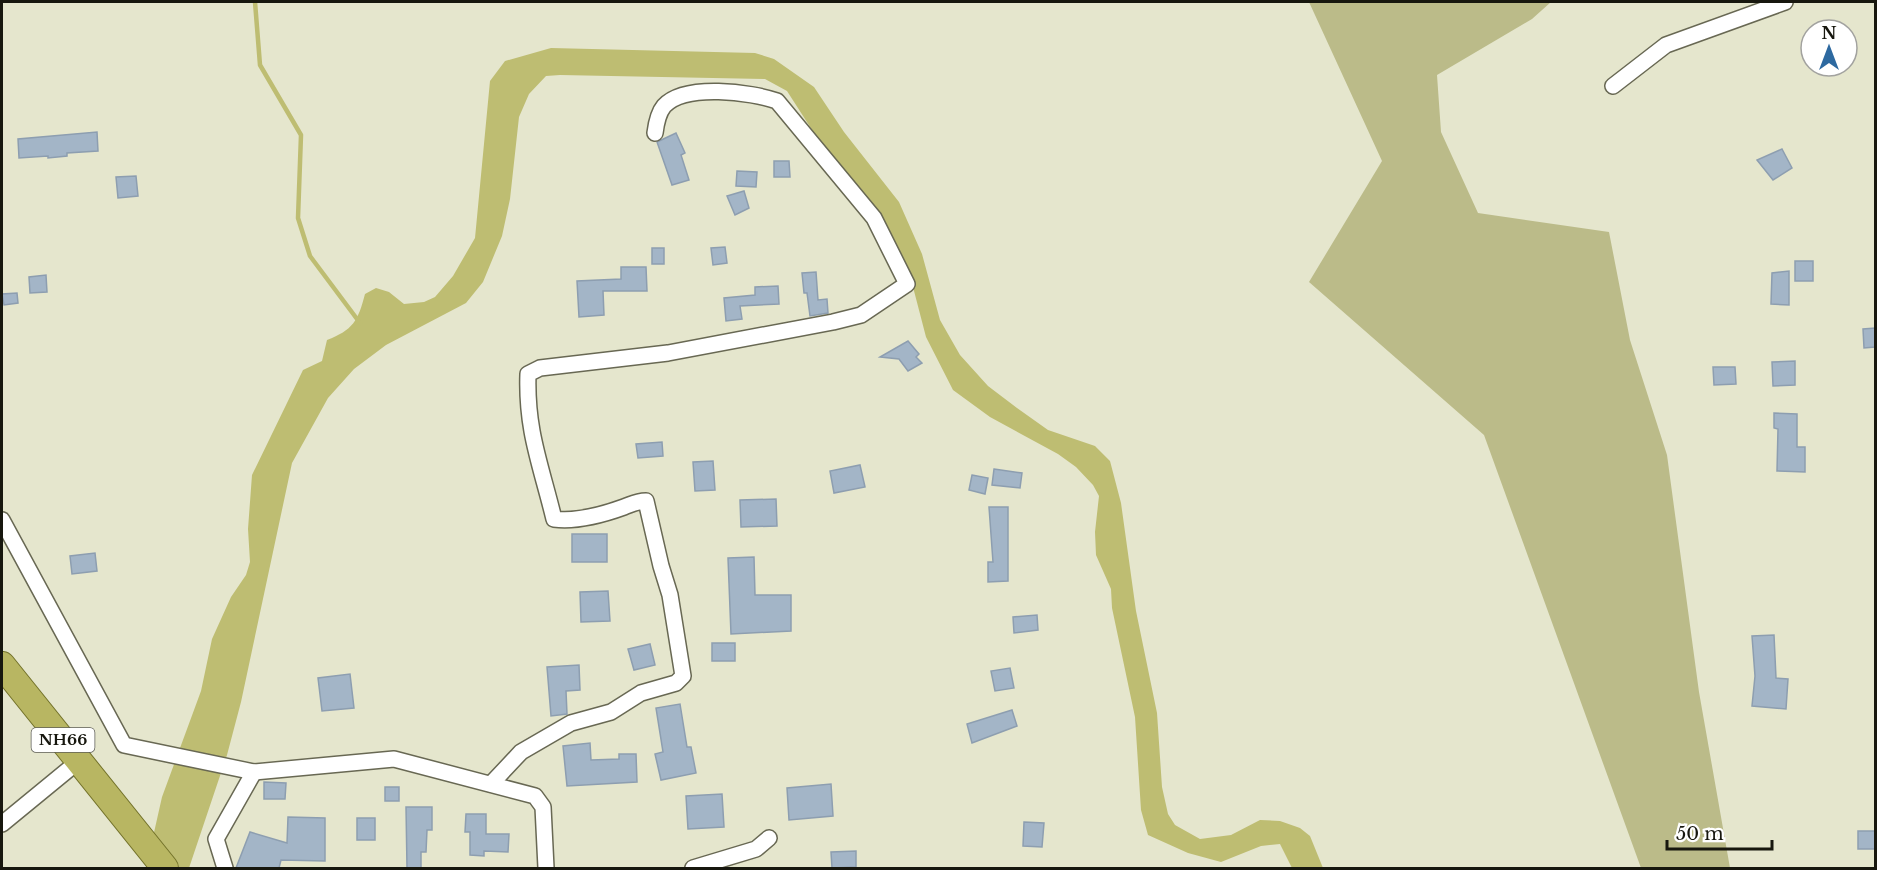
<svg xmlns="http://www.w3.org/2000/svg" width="1877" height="870" font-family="'Libre Baskerville',serif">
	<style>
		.green { fill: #bbbb89 }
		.water { fill: #bebd72 }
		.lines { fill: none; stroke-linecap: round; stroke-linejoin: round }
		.stream { stroke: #bebd72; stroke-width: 4.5 }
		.building { fill: #a3b5c7; stroke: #8d9eb0; stroke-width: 1.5 }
		.minor-casing { stroke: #686853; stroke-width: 18 }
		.trunk-casing { stroke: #74732b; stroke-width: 28 }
		.minor { stroke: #fff; stroke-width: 15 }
		.trunk { stroke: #b8b662; stroke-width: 26 }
		.labels { text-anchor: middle; stroke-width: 4.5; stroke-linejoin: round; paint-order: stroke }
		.shield { fill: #fff; stroke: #5d5d56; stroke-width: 1.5 }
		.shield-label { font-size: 15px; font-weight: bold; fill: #17170e }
	</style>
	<rect width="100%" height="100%" fill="#e5e6cd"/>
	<path class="green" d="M1309 2H1551L1532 19 1437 75 1441 132 1478 213 1609 232 1630 340 1667 455 1699 692 1730 868H1641L1484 435 1309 282 1382 161Z"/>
	<path class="water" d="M551 48 755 53 774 59 814 87 844 132 899 202 922 254 940 320 960 355 988 386 1017 408 1048 430 1095 446 1110 461 1121 503 1136 611 1157 713 1162 787 1168 814 1175 825 1200 839 1231 835 1260 820 1280 821 1300 828 1310 836 1323 868H1292L1280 844 1261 846 1221 862 1188 853 1148 835 1141 810 1135 717 1112 608 1111 589 1096 555 1095 532 1099 496 1093 485 1076 467 1058 454 990 417 953 390 926 337 913 287 787 91 765 79 560 75 546 76 529 94 519 117 510 199 502 236 483 282 466 303 386 345 354 369 328 398 292 463 241 702 227 755 189 868H146L162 797 201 691 212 639 231 597 246 575 250 562 248 529 252 475 303 370 322 361 327 340C353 330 358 321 365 294L376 288 389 292 404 304 424 302 435 297 453 276 475 238 490 81 505 61Z"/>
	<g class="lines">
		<path class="stream" d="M255 2 260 65 301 135 298 218 310 256 360 323"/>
	</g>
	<g class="building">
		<path d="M97 132 98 151 67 153V156L48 158V156L19 158 18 139Z"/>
		<path d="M676 133 685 153 681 155 689 180 672 185 657 142Z"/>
		<path d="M1782 149 1792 168 1773 180 1757 160Z"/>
		<path d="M774 161H789L790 177H774Z"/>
		<path d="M737 171 757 172 756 187 736 186Z"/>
		<path d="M136 176 138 196 118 198 116 177Z"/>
		<path d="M744 191 749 208 735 215 727 196Z"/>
		<path d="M725 247 727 263 713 265 711 248Z"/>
		<rect x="652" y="248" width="12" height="16"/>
		<rect x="1795" y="261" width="18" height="20"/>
		<path d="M621 267H646L647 291H603L604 315 579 317 577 281 621 279Z"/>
		<path d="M1789 271V305L1771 304 1772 273Z"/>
		<path d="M816 272 818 300 827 299 828 313 810 316 807 293H804L802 273Z"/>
		<path d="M46 275 47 292 30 293 29 277Z"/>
		<path d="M778 286 779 304 740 306 742 319 726 321 724 298 755 295V287Z"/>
		<path d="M17 293 18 303 4 305 2 294Z"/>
		<path d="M1875 328V347L1864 348 1863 329Z"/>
		<path d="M908 341 919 354 916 357 922 363 908 371 899 359 880 357Z"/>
		<path d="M1795 361V385L1773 386 1772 362Z"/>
		<path d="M1713 367H1735L1736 384 1714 385Z"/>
		<path d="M1774 413 1797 414V447H1805V472L1777 471 1778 429 1774 428Z"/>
		<path d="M662 442 663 456 638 458 636 444Z"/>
		<path d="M713 461 715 490 695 491 693 462Z"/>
		<path d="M860 465 865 487 834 493 830 471Z"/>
		<path d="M994 469 1022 473 1020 488 992 485Z"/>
		<path d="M972 475 988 478 985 494 969 490Z"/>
		<path d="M776 499 777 526 741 527 740 500Z"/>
		<path d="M989 507H1008V581L988 582V562H993Z"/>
		<rect x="572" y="534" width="35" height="28"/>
		<path d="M95 553 97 571 72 574 70 556Z"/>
		<path d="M754 557 755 595H791V631L731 634 728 558Z"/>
		<path d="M608 591 610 621 581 622 580 592Z"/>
		<path d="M1037 615 1038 630 1014 633 1013 617Z"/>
		<path d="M1774 635 1776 678 1788 679 1786 709 1752 706 1755 676 1752 636Z"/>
		<rect x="712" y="643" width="23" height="18"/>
		<path d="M650 644 655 665 634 670 628 649Z"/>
		<path d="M579 665 580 690 566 691 567 714 551 716 547 667Z"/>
		<path d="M1010 668 1014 688 995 691 991 671Z"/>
		<path d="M350 674 354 708 322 711 318 678Z"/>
		<path d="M680 704 687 747H691L696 773 661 780 655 754 663 752 656 708Z"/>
		<path d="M1012 710 1017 726 972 743 967 724Z"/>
		<path d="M590 743 591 760 619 759V754H636L637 782 567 786 563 746Z"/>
		<path d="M264 782 286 783 285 799H264Z"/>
		<path d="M831 784 833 816 789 820 787 788Z"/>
		<rect x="385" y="787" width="14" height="14"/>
		<path d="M722 794 724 827 688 829 686 796Z"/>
		<path d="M406 807H432V830H427L426 852H421V868H407Z"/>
		<path d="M466 814H486V834H509L508 852 484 851V856L470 855V832H465Z"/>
		<path d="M288 817 325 818V861L281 860 279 868H236L250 832 287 843Z"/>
		<rect x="357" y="818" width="18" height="22"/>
		<path d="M1024 822 1044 823 1042 847 1023 846Z"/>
		<rect x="1858" y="831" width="17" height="18"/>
		<path d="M856 851V867L832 868 831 852Z"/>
	</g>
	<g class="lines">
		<defs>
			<g id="minor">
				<path d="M1613 86 1666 45 1785 2"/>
				<path d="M2 520 124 745 254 772 394 759 535 796 543 807 546 868"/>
				<path d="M491 784 521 752 571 723 611 712 641 693 676 683 683 676 670 595 661 566 646 501C637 501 632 504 624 507 602 515 577 522 554 519 541 465 526 431 528 374L540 368 668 353 833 322 861 315 907 284 874 218 777 101C751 92 685 83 664 106 659 112 656 125 655 133"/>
				<path d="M2 824 80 760"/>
				<path d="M225 868 216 839 254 772"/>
				<path d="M693 868 756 849 769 838"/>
			</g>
			<path id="trunk" d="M2 665 165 868"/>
		</defs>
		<use href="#minor" class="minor-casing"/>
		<use href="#trunk" class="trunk-casing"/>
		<use href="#minor" class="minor"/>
		<use href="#trunk" class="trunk"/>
	</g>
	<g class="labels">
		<rect class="shield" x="31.5" y="728" width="63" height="24" rx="4.5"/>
		<g class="shield-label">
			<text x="63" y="745">NH66</text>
		</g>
	</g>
	<rect width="1877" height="870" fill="none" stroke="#17170e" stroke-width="6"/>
	<g transform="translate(1829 48)"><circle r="28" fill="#ffffff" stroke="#a2a29f" stroke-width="1.5"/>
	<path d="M0-4.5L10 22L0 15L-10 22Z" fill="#2d69a0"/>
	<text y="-9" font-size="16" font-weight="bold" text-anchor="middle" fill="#17170e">N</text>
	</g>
	<path d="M1667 840v9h105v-9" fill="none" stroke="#17170e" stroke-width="3"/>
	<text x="1676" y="840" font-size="18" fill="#17170e" stroke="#ffffff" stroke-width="4.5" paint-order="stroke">50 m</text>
</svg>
